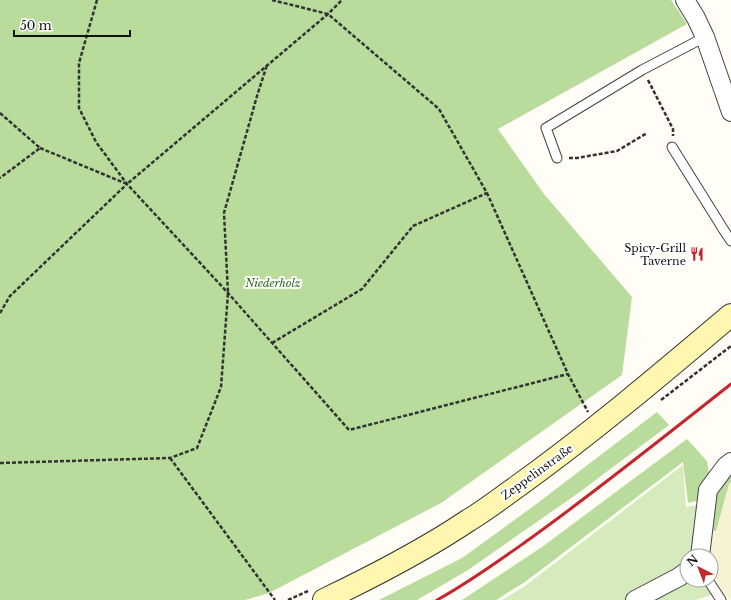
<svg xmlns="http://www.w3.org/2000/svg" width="731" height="600" font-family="'Libre Baskerville',serif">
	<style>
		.farmland { fill: #f6f3d4 }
		.green { fill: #d5ebbd }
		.forest { fill: #b9dc9c }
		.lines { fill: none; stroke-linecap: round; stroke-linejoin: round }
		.service-casing { stroke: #444; stroke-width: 11 }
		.minor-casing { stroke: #444; stroke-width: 20 }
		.secondary-casing { stroke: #333; stroke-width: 24 }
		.path { stroke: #333; stroke-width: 2.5; stroke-dasharray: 4 2; stroke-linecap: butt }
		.service { stroke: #fff; stroke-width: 9 }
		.minor { stroke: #fff; stroke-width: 18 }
		.secondary { stroke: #fff6b0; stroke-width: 22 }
		.rail { stroke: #c4262e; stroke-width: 3 }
		.labels { text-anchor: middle; stroke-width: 4; stroke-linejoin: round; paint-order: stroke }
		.poi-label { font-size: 11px; fill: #111; stroke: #fff; text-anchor: end }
		.park-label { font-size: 11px; font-style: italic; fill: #2f6b1f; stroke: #fff }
		.street-label { font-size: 11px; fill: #111; stroke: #fff }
	</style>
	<rect width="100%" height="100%" fill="#fffdf5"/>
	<path class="farmland" d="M729 476H731V600L723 594 711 569V556H707Z"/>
	<g class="green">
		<path d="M683 465 686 507 702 504 695 556H687V564L631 600H502L525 586Z"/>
		<path d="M699 580H702L711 595 696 600H648L671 587Z"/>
	</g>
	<g class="forest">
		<path d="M0 0H671L687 24 498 129 544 194 632 297 622 375 441 503 269 593 245 600H0Z"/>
		<path d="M657 412 669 425 577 494 468 570 417 600H379L462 558 535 505Z"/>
		<path d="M687 439 707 461 710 479 701 500 688 503 683 462 525 582 496 600H462L542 547Z"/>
		<path d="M731 469V482L729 484 716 531H708L710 499Z"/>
	</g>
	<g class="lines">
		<defs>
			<g id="service">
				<path d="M672 147 725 232 731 241"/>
				<path d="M557 158 546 128 642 70 705 37"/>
				<path d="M708 580 721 600"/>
			</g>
			<g id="minor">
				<path d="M685 0 696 18 705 37 731 112"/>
				<path d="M700 556 701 548 708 490 726 466 731 462"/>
				<path d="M635 600 679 577 687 571"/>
			</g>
			<path id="secondary" d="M324 600C374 576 423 551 469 520 484 511 497 501 511 491 588 436 659 376 731 315"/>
		</defs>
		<use href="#service" class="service-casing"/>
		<use href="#minor" class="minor-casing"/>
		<use href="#secondary" class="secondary-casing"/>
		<g class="path">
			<path d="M97 0 79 63V108L96 142 127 184 228 293 349 430 568 374"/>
			<path d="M272 0 328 14 439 109 487 193 568 374 588 412"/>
			<path d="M648 80 673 129V136"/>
			<path d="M0 113 40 148 0 178"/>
			<path d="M40 148 127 184 328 14 342 0"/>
			<path d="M569 158H577L617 151 647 133"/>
			<path d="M0 313 10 296 127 184"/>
			<path d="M272 343 362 289 413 226 487 193"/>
			<path d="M661 400 731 346"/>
			<path d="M170 458 275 600"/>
			<path d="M0 463 170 458 197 448 221 387 228 293 224 213 257 96 267 65"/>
			<path d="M288 600 308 591"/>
		</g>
		<use href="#service" class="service"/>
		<use href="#minor" class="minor"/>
		<use href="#secondary" class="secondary"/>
		<path class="rail" d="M437 600C470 582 500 560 531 538 599 489 665 436 731 384"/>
	</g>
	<defs>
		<symbol id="restaurant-bare" viewBox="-9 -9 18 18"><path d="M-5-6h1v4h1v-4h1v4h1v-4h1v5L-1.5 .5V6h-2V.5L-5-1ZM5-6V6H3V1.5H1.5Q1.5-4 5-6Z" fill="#c4262e" stroke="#fff" stroke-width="2.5" paint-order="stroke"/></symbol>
	</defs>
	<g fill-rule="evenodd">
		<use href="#restaurant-bare" x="687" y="244" width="20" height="20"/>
	</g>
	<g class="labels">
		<g class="poi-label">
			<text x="686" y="252">Spicy-Grill<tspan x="686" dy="13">Taverne</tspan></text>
		</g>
		<g class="park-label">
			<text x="273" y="287">Niederholz</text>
		</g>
		<g class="street-label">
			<text transform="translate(537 472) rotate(-36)" y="4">Zeppelinstraße</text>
		</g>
	</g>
	<g transform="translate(699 568) rotate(318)"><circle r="19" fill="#ffffff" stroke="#a0a0a0"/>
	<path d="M0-3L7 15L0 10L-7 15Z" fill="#c4262e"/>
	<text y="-6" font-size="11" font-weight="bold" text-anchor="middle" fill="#111111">N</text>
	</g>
	<path d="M14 30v6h116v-6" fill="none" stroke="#111111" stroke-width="2"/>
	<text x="20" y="30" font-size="12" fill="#111111" stroke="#ffffff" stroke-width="3" paint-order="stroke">50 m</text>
</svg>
